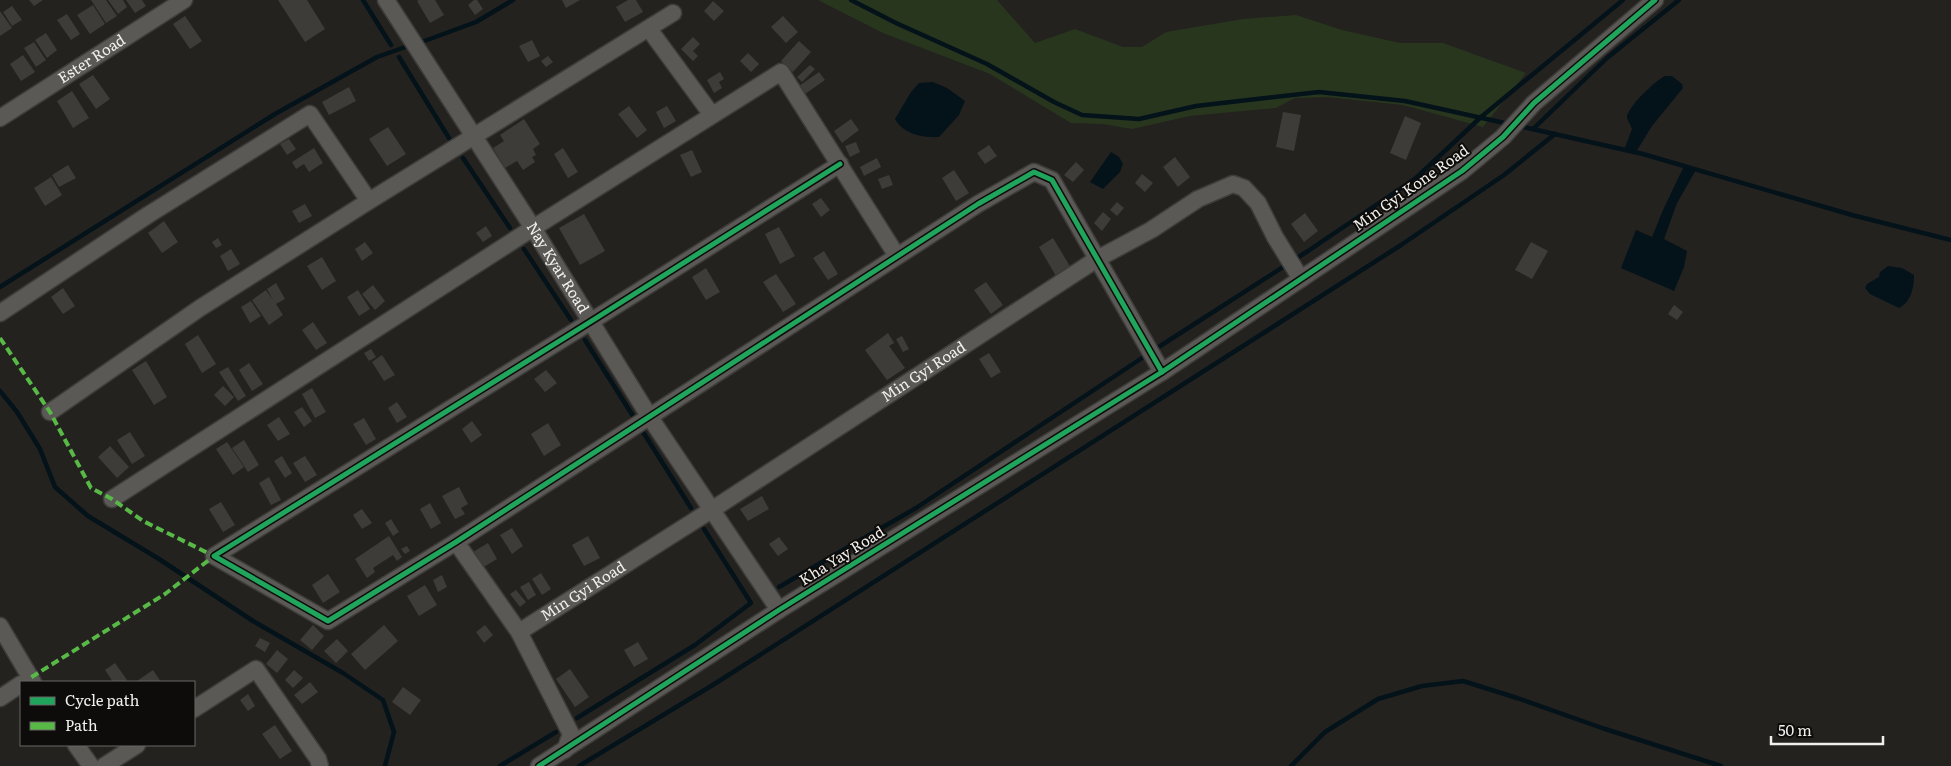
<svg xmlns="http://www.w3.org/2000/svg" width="1951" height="766" font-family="Literata,serif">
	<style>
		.green { fill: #28361e }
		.water { fill: #04121a }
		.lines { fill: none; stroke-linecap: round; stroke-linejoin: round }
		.stream { stroke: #04121a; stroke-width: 4.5 }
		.building { fill: #3d3c39 }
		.minor-casing { stroke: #3e3c3a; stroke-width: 19 }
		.minor { stroke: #5a5956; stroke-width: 16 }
		.quiet { stroke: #58b947; stroke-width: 4; stroke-dasharray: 8 4; stroke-linecap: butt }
		.cycleway-casing { stroke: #0e0c0a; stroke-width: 8 }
		.cycleway { stroke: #20a55d; stroke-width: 5 }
		.labels { text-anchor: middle; stroke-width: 4; stroke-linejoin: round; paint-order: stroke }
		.street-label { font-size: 15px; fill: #f2f0ec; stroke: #0e0c0a }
	</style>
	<rect width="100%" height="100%" fill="#23221f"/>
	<path class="green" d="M818 0H997L1035 43 1075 29 1123 47H1142L1166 32 1243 19 1296 15 1342 30 1400 43H1443L1526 73 1483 127 1403 105 1327 97 1295 98 1276 108 1190 116 1132 129 1103 124 1071 123 990 74 883 33Z"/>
	<g class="water">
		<path d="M1665 76H1672L1682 84 1683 88 1652 126 1636 152 1624 150 1632 129C1631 125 1628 122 1627 118 1626 108 1656 80 1665 76Z"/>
		<path d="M933 82 947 88 965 101 959 115 939 137C923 138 903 134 895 119L911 92 919 83Z"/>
		<path d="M1111 152 1119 157 1123 164 1120 172 1103 189 1090 182Z"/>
		<path d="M1684 166 1696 170 1677 203 1664 239 1687 251 1684 267 1674 291 1621 268 1636 230 1652 237 1663 210Z"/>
		<path d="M1888 266 1902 268 1914 275C1914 288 1911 302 1899 308L1870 294 1865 288 1867 284 1879 277 1880 272Z"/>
	</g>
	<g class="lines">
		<g class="stream">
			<path d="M363 0 391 45"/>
			<path d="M851 0 896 23 987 64 1054 102 1082 115 1139 119 1196 106 1319 92 1405 101 1509 124"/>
			<path d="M419 43 476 22 513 0"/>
			<path d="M399 57 449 138"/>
			<path d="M1519 126 1643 154 1852 215 1951 240"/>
			<path d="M1533 129 1607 58 1679 0"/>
			<path d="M463 158 510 228"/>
			<path d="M524 249 571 320"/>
			<path d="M0 287 275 114 377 57 411 45"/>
			<path d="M585 340 691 508"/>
			<path d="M1154 350 1308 251 1416 178 1481 117 1623 0"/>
			<path d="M0 391 17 412 40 449 55 487 88 516 159 559 253 621 343 673 383 700 394 732 385 766"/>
			<path d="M779 587 916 508 1148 354"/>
			<path d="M577 718 695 645 751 603 704 529"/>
			<path d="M500 766 556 732"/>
			<path d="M579 766 716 683 1401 245 1504 175 1555 134"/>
			<path d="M1291 766 1325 732 1378 699 1422 686 1463 681 1517 698 1602 728 1721 766"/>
		</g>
	</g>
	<g class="building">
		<path d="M29 0H43L34 6Z"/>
		<path d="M91 0H106L117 16 106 23Z"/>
		<path d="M108 0H123L127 7 118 14Z"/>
		<path d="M126 0H142L146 6 135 13Z"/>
		<path d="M278 0H307L325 29 305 42Z"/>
		<path d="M419 0H435L444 15 430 23 417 1Z"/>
		<path d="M474 0H477L483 9 475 15 468 5Z"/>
		<path d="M562 0H580L566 8Z"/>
		<path d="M628 0H636L643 12 625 22 616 7Z"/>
		<path d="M713 1 724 11 714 21 704 11Z"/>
		<path d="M93 5 105 24 90 34 77 15Z"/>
		<path d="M12 6 22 20 12 26 3 12Z"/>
		<path d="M0 11 12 28 0 36Z"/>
		<path d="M67 14 80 34 71 40 57 20Z"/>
		<path d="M185 16 202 41 190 49 173 24Z"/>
		<path d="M783 16 798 32 786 43 771 27Z"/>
		<path d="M46 33 57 50 47 58 35 40Z"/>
		<path d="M693 37 700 44 693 51 698 56 693 61 681 49Z"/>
		<path d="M532 40 540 56 528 62 519 46Z"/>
		<path d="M799 41 811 52 793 72 781 61Z"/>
		<path d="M34 42 46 60 36 67 24 48Z"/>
		<path d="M748 53 759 64 751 72 740 61Z"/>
		<path d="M23 55 35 72 21 81 10 64Z"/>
		<path d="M548 56 553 62 546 67 541 61Z"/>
		<path d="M810 65 815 69 802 82 797 77Z"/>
		<path d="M720 72 724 79 719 82 722 88 714 93 707 80Z"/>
		<path d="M819 72 825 80 805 94 799 86Z"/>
		<path d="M93 75 110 99 96 109 79 84Z"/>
		<path d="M349 87 356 101 329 115 322 102Z"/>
		<path d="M72 91 89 118 73 128 57 101Z"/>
		<path d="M629 106 647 130 637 138 618 114Z"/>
		<path d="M667 106 676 121 664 128 656 112Z"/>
		<path d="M1283 112 1301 115 1294 151 1276 147Z"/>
		<path d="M1405 116 1421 123 1406 160 1390 153Z"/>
		<path d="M524 119 540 144 533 149 536 155 532 157 535 162 523 170 517 161 505 168 493 148 504 141 500 135Z"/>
		<path d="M851 119 859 130 842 143 834 131Z"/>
		<path d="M388 127 406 154 387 166 369 139Z"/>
		<path d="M289 139 296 149 287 155 280 144Z"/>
		<path d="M856 142 860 152 850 157 845 146Z"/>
		<path d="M989 145 997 156 985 164 977 153Z"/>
		<path d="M314 148 323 163 309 172 304 164 296 169 292 162Z"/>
		<path d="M563 148 578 172 568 178 554 154Z"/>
		<path d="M692 150 702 172 691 177 680 155Z"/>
		<path d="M1175 157 1190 177 1178 187 1163 167Z"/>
		<path d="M877 158 881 167 864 176 860 167Z"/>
		<path d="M1076 162 1084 170 1073 182 1064 175Z"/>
		<path d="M68 165 76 178 59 187 52 175Z"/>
		<path d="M954 170 969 193 956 201 942 178Z"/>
		<path d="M1142 174 1153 183 1145 192 1135 183Z"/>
		<path d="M889 175 893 185 882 189 878 179Z"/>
		<path d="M51 177 62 195 45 206 34 188Z"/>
		<path d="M821 198 830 210 821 217 812 204Z"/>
		<path d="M1117 202 1124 208 1117 216 1110 210Z"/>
		<path d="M305 204 312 216 299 223 292 211Z"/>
		<path d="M1103 212 1111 219 1102 231 1094 223Z"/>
		<path d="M1305 213 1318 231 1304 242 1291 224Z"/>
		<path d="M584 214 605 251 580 265 559 228Z"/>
		<path d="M164 221 178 242 162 253 148 233Z"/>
		<path d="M486 226 492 236 483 242 476 233Z"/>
		<path d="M779 227 795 256 780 264 765 234Z"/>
		<path d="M218 238 222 245 216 248 212 242Z"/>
		<path d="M1053 238 1071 268 1056 276 1039 247Z"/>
		<path d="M365 242 373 253 362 261 355 249Z"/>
		<path d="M1531 242 1548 251 1532 279 1515 270Z"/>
		<path d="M231 249 240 264 228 271 220 256Z"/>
		<path d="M824 251 838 274 828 280 813 258Z"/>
		<path d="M322 257 336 281 322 290 307 266Z"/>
		<path d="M706 268 720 292 706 300 692 277Z"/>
		<path d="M776 274 796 304 783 312 763 282Z"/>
		<path d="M986 282 1003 305 991 314 974 290Z"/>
		<path d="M276 283 285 299 276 304 283 315 269 325 252 300 266 290 273 300 267 289Z"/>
		<path d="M373 285 385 301 375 310 362 294Z"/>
		<path d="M63 288 75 306 63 314 51 297Z"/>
		<path d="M358 290 370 309 359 316 347 297Z"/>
		<path d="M251 301 261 316 250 323 241 307Z"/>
		<path d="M1674 305 1683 312 1677 320 1668 314Z"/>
		<path d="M313 322 327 343 316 350 302 330Z"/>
		<path d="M888 333 894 343 889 346 905 368 887 380 865 350Z"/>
		<path d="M198 335 216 364 202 373 185 344Z"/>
		<path d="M902 336 909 349 903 352 896 339Z"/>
		<path d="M371 349 376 357 369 361 364 353Z"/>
		<path d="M989 353 1001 372 991 378 979 359Z"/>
		<path d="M382 355 395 375 384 381 372 362Z"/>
		<path d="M146 361 167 397 154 405 132 370Z"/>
		<path d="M249 363 263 384 252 391 239 370Z"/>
		<path d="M228 367 246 396 238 401 219 372Z"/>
		<path d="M546 370 557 383 545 392 534 379Z"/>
		<path d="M223 386 234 397 225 406 214 395Z"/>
		<path d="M312 388 326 412 315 418 302 394Z"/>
		<path d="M397 402 407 417 397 423 388 408Z"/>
		<path d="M302 407 312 421 304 427 294 412Z"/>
		<path d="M279 417 290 434 278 441 267 425Z"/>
		<path d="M364 418 376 439 366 445 353 424Z"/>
		<path d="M472 421 482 435 471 443 462 429Z"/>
		<path d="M548 423 561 445 544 456 531 434Z"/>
		<path d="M130 432 145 456 132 464 117 440Z"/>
		<path d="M244 440 259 465 248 472 232 448Z"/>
		<path d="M227 442 244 467 233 475 216 449Z"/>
		<path d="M110 446 129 467 117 478 98 457Z"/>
		<path d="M282 456 292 473 285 478 274 461Z"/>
		<path d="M305 456 317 475 305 482 293 463Z"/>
		<path d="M269 477 281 500 271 505 259 483Z"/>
		<path d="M459 487 468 504 461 508 465 514 455 519 442 496Z"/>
		<path d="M762 496 769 509 748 521 740 509Z"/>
		<path d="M221 502 235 525 223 532 209 509Z"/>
		<path d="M430 503 441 523 431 529 420 509Z"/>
		<path d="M362 509 372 523 362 529 353 515Z"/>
		<path d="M391 519 399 532 393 536 385 523Z"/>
		<path d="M512 528 523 546 512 554 500 535Z"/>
		<path d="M389 536 402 557 397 561 393 555 373 568 375 572 367 578 355 559Z"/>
		<path d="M588 536 600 558 584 566 572 545Z"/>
		<path d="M779 537 788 549 778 556 769 544Z"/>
		<path d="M488 543 497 559 482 568 473 552Z"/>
		<path d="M407 546 410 551 405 554 401 549Z"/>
		<path d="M541 573 551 589 542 595 532 579Z"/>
		<path d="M328 574 340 592 323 603 312 585Z"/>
		<path d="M442 575 447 587 438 592 433 580Z"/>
		<path d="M529 582 536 595 528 600 520 587Z"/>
		<path d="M425 585 437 605 419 616 407 596Z"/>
		<path d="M516 590 526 602 520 607 510 594Z"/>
		<path d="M313 625 324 636 312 650 300 640Z"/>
		<path d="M384 625 398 641 365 670 351 654Z"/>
		<path d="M485 625 493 635 484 643 476 632Z"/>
		<path d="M260 638 270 643 265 652 255 646Z"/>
		<path d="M337 639 348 651 336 663 324 651Z"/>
		<path d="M638 642 648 659 634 667 624 650Z"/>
		<path d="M277 650 288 659 277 673 266 664Z"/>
		<path d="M115 663 127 680 124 682H113L105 670Z"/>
		<path d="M570 669 589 697 575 707 556 679Z"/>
		<path d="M153 670 161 682H138L137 681Z"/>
		<path d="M294 670 303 678 293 688 285 680Z"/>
		<path d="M310 682 318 692 302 704 294 695Z"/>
		<path d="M403 687 421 700 410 715 392 702Z"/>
		<path d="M248 694 255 706 248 711 240 700Z"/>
		<path d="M275 725 292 751 280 759 262 734Z"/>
	</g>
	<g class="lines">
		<defs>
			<g id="minor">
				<path id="s1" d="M386 0 533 228 649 416 779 610"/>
				<path d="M649 29 712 115"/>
				<path id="s2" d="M0 118 184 0"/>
				<path d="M840 164 590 322 214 556 328 621 456 542 978 204 1034 172 1052 180 1162 372"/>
				<path d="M0 313 148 215 310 114 369 201"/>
				<path d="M50 412 200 308 369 201 673 13"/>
				<path d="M112 499 533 228 781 72 897 256"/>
				<path d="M456 542 519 632 571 734 565 750"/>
				<path d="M0 626 33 682"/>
				<path id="s3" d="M519 632 713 509 1097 259 1151 230 1198 199 1233 184 1244 188 1258 203 1275 237 1301 279"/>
				<path d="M0 698 21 684"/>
				<path d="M194 709 256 669 318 759 320 766"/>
				<path d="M76 745 91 766"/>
				<path d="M104 766 137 745"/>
				<path d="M539 766 779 610 1162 372 1462 171 1503 137 1534 103 1655 0"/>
			</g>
		</defs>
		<use href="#minor" class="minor-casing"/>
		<use href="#minor" class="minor"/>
		<path class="quiet" d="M0 338 50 412 91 488 112 499 143 521 214 556 165 594 30 678"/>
		<defs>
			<g id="cycleway">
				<path d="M840 164 590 322 214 556 328 621 456 542 978 204 1034 172 1052 180 1162 372"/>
				<path d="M539 766 779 610 1162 372 1462 171 1503 137 1534 103 1655 0"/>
			</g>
		</defs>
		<use href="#cycleway" class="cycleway-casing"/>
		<use href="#cycleway" class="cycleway"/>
	</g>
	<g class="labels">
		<g class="street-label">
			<text dy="5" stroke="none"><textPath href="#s2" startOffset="109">Ester Road</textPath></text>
			<text transform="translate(1411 188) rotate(-35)" y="5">Min Gyi Kone Road</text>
			<text dy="5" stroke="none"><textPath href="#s1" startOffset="318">Nay Kyar Road</textPath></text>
			<text dy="5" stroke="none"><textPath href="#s3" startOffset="481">Min Gyi Road</textPath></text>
			<text transform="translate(842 556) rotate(-32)" y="5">Kha Yay Road</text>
			<text dy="5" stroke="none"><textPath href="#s3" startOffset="76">Min Gyi Road</textPath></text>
		</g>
	</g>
	<rect x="20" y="681" width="175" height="65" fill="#0e0c0a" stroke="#696764"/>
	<rect x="30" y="697" width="25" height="8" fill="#20a55d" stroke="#696764"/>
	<text x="65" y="706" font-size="15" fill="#f2f0ec">Cycle path</text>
	<rect x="30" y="722" width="25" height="8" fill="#58b947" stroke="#696764"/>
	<text x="65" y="731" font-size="15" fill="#f2f0ec">Path</text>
	<path d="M1771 736v8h112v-8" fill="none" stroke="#f2f0ec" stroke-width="2.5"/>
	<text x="1778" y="736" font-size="15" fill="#f2f0ec" stroke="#0e0c0a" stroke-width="4" paint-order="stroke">50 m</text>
</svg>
